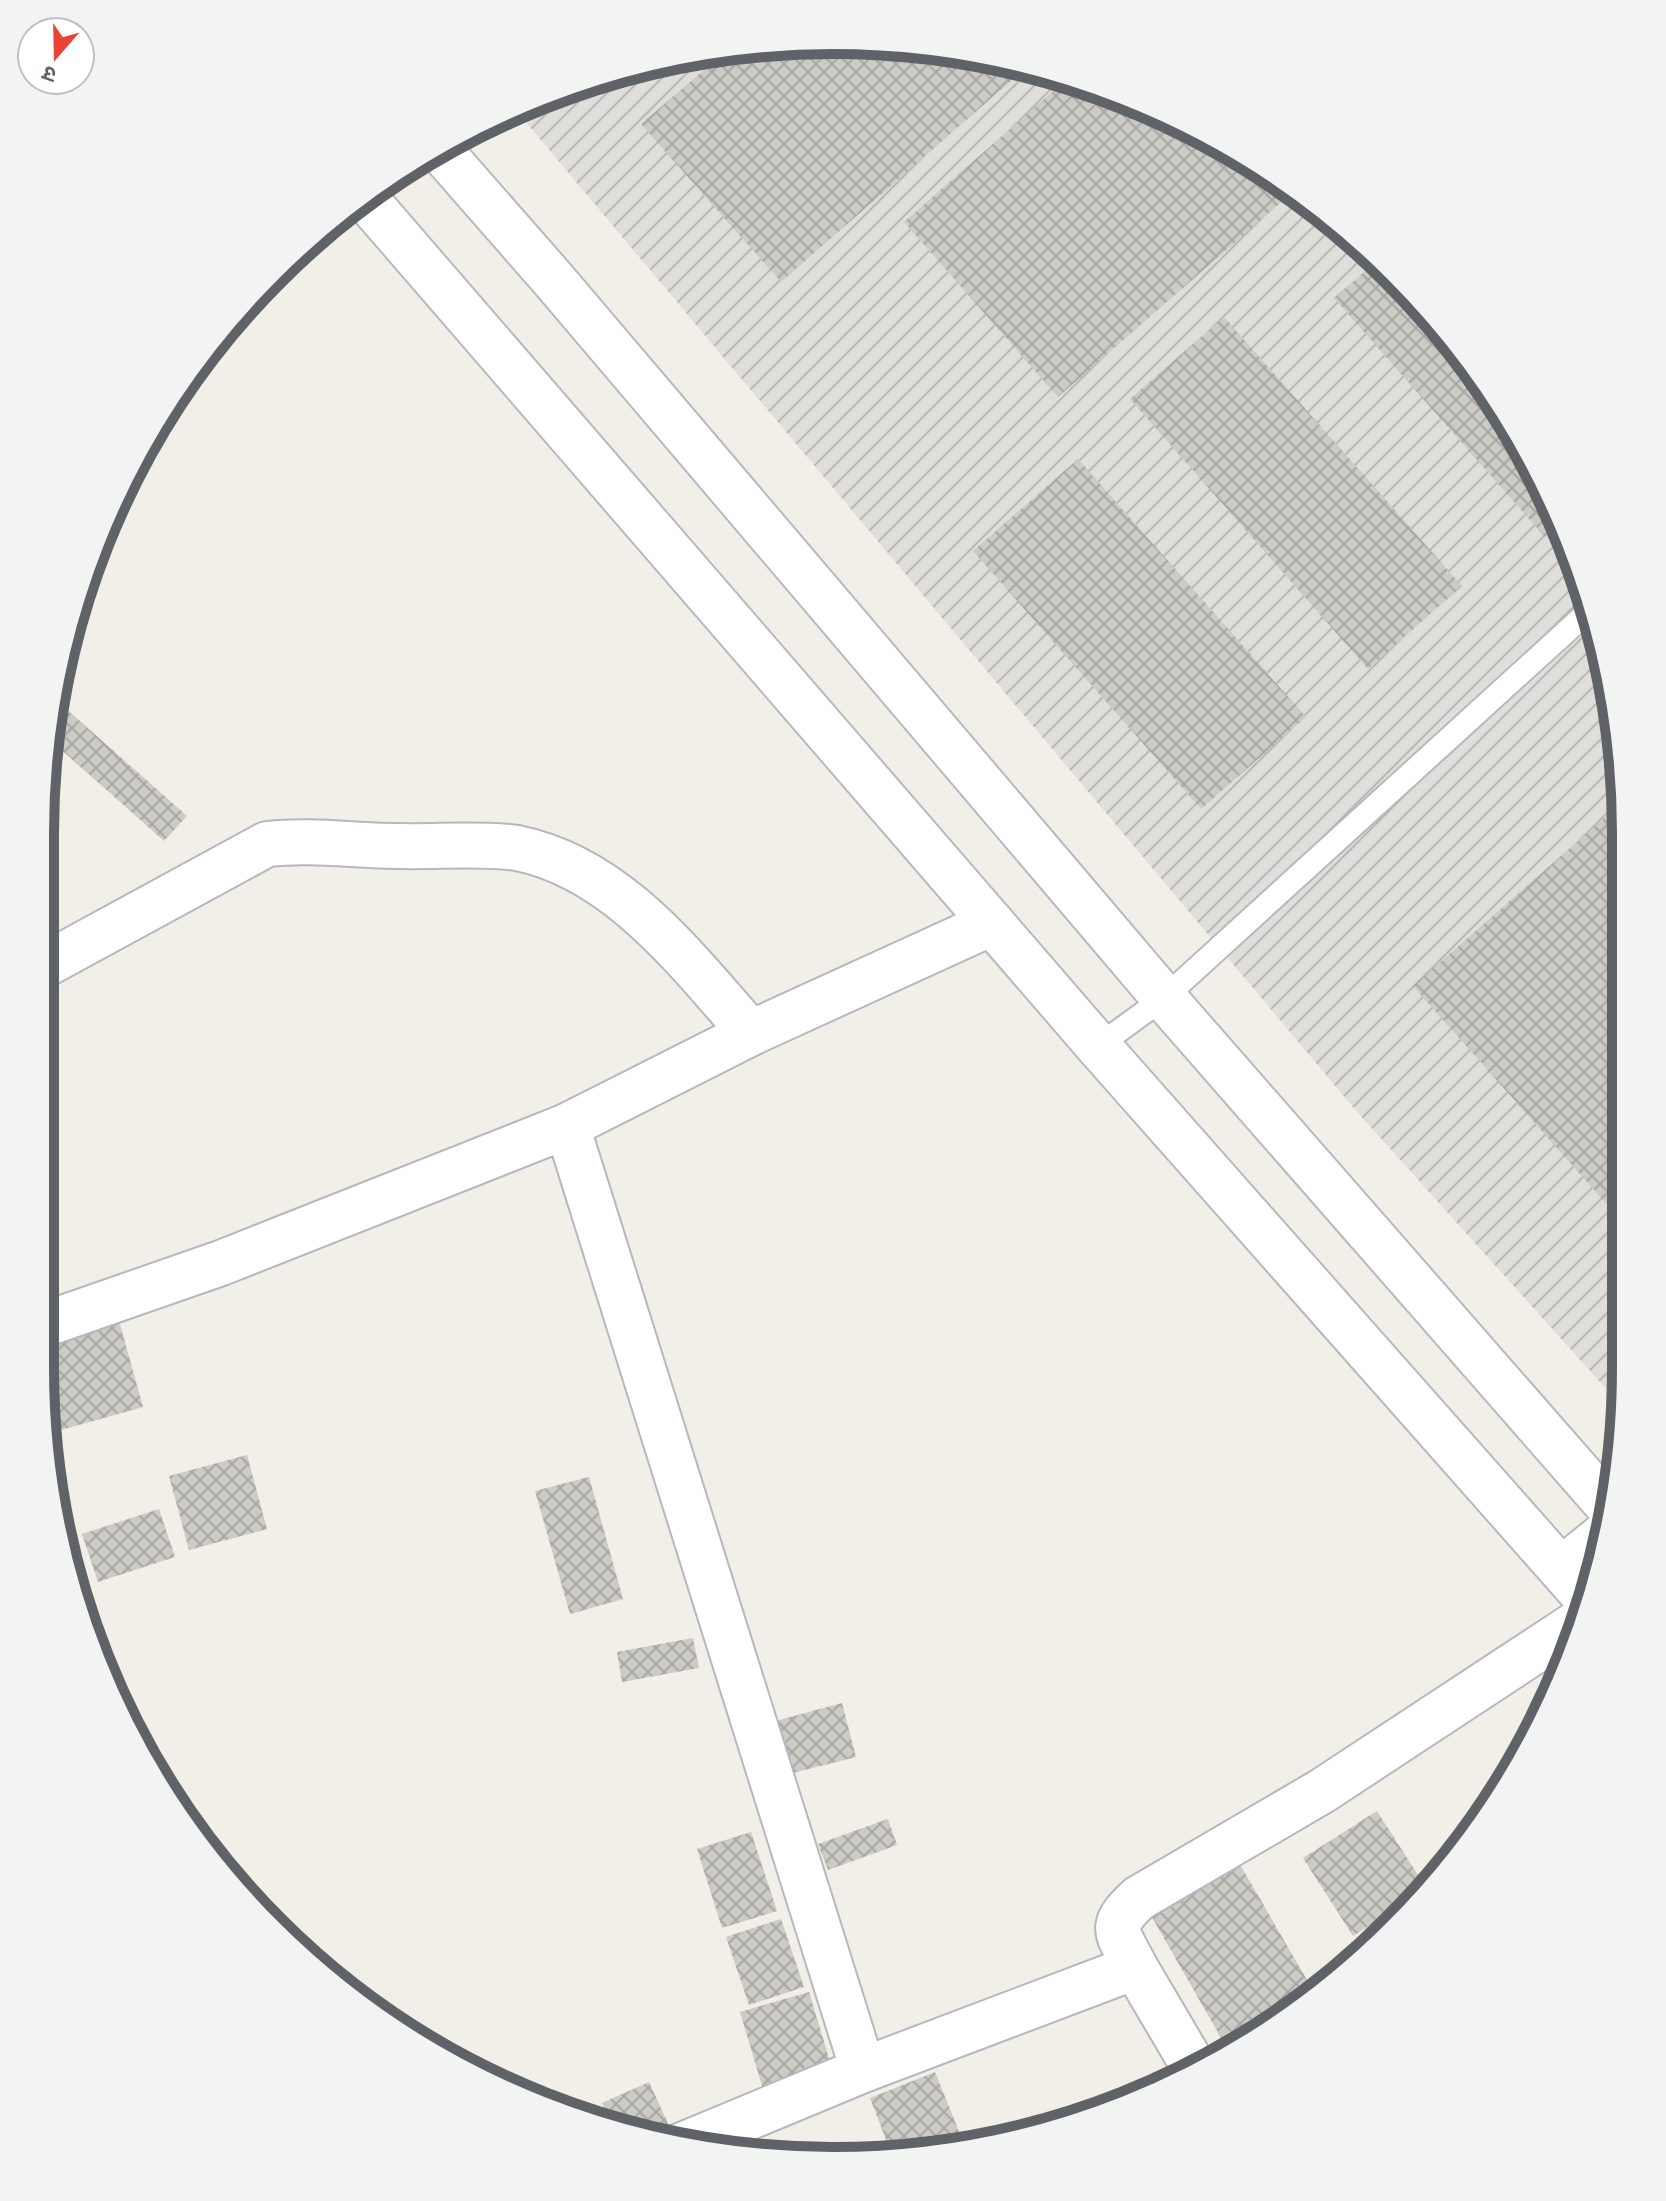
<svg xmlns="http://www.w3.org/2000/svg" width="1666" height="2201" font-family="'Work Sans','Noto Sans Devanagari',sans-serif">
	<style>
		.industrial { fill: url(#industrial-furrows) }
		.building { fill: url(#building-cross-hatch) }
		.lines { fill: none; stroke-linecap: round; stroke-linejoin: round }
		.lane-casing { stroke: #b5b8bc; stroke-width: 26 }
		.street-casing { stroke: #b5b8bc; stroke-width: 48 }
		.secondary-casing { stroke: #b6babf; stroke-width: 48 }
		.lane { stroke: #fff; stroke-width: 22 }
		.street { stroke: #fff; stroke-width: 44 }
		.secondary { stroke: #fff; stroke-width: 44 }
		.rim { fill: none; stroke: #5f6368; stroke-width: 10 }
	</style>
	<defs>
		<pattern id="industrial-furrows" width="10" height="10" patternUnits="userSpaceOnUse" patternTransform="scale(2)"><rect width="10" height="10" fill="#e0deda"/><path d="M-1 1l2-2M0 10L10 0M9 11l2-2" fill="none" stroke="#b9b8b5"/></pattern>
		<pattern id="building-cross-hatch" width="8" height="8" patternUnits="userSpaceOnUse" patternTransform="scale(2)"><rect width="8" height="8" fill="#cccac5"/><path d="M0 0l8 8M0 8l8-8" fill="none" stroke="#a9a8a4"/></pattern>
	</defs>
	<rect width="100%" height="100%" fill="#f1efe8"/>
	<path class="industrial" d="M833 40 987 55 1136 100 1273 173 1393 272 1492 392 1584 578 1619 730V1403L1358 1113 514 108 529 101 678 55Z"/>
	<g class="building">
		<path d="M833 40 987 55 1027 67 781 282 641 124 726 51Z"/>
		<path d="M614 75 598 89 591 82Z"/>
		<path d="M1067 79 1136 100 1273 173 1294 191 1058 397 904 222Z"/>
		<path d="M1378 260 1393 272 1492 392 1558 525 1545 537 1334 298Z"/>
		<path d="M1224 317 1462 586 1368 669 1130 399Z"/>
		<path d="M1078 459 1306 717 1201 809 973 551Z"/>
		<path d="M55 699 187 816 164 841 49 739Z"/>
		<path d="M1619 805V1218L1413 986Z"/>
		<path d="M118 1317 143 1407 61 1430 40 1354V1339Z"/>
		<path d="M247 1455 267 1529 189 1550 169 1476Z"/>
		<path d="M589 1477 623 1599 570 1614 535 1491Z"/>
		<path d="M159 1509 175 1557 98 1582 82 1534Z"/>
		<path d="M693 1638 699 1668 622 1682 617 1652Z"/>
		<path d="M842 1703 856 1757 781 1776 768 1723Z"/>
		<path d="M1377 1811 1427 1889 1353 1936 1303 1858Z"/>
		<path d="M888 1819 897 1845 828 1870 818 1844Z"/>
		<path d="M751 1832 777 1911 722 1928 697 1849Z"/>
		<path d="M1238 1861 1314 1992 1274 2027 1228 2050 1149 1912Z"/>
		<path d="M781 1919 804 1987 749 2005 726 1937Z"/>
		<path d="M809 1992 832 2068 763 2089 740 2012Z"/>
		<path d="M935 2072 964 2144 893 2158 870 2098Z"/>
		<path d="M649 2082 670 2128 651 2137 611 2123 602 2103Z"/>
	</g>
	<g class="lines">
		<defs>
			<path id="lane" d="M1098 1046 1164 998 1591 609"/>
			<g id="street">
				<path d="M41 967 267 844C312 839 356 846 401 846 434 847 485 843 517 848 618 868 687 961 751 1033"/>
				<path d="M567 1126 863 2070"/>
				<path d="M40 1326 221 1263 567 1126 751 1033 992 923"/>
				<path d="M1135 1967 1194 2067"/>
				<path d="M680 2146 863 2070 1135 1967C1118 1932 1106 1928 1139 1898L1322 1791 1585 1618"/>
			</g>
			<g id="secondary">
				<path d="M439 149 552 278 1164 998 1611 1509"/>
				<path d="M364 197 1098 1046 1589 1601"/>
				<path d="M1562 1569 1605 1534"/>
			</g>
		</defs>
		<use href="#lane" class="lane-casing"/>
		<use href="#street" class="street-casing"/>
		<use href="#secondary" class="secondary-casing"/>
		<use href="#lane" class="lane"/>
		<use href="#street" class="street"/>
		<use href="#secondary" class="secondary"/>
	</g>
	<path d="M0 0H1666V2201H0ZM833 54H833A779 779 0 0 1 1612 833V1368A779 779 0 0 1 833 2147H833A779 779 0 0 1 54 1368V833A779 779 0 0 1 833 54Z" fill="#f2f3f3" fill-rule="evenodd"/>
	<path class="rim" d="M833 54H833A779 779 0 0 1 1612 833V1368A779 779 0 0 1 833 2147H833A779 779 0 0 1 54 1368V833A779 779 0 0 1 833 54Z"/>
	<g transform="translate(56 56) rotate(200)"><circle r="38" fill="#ffffff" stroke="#bfc1c3" stroke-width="2"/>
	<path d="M0-6L14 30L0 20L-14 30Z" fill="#ea4335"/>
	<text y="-12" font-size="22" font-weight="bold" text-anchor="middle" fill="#5f6368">उ</text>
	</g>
</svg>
